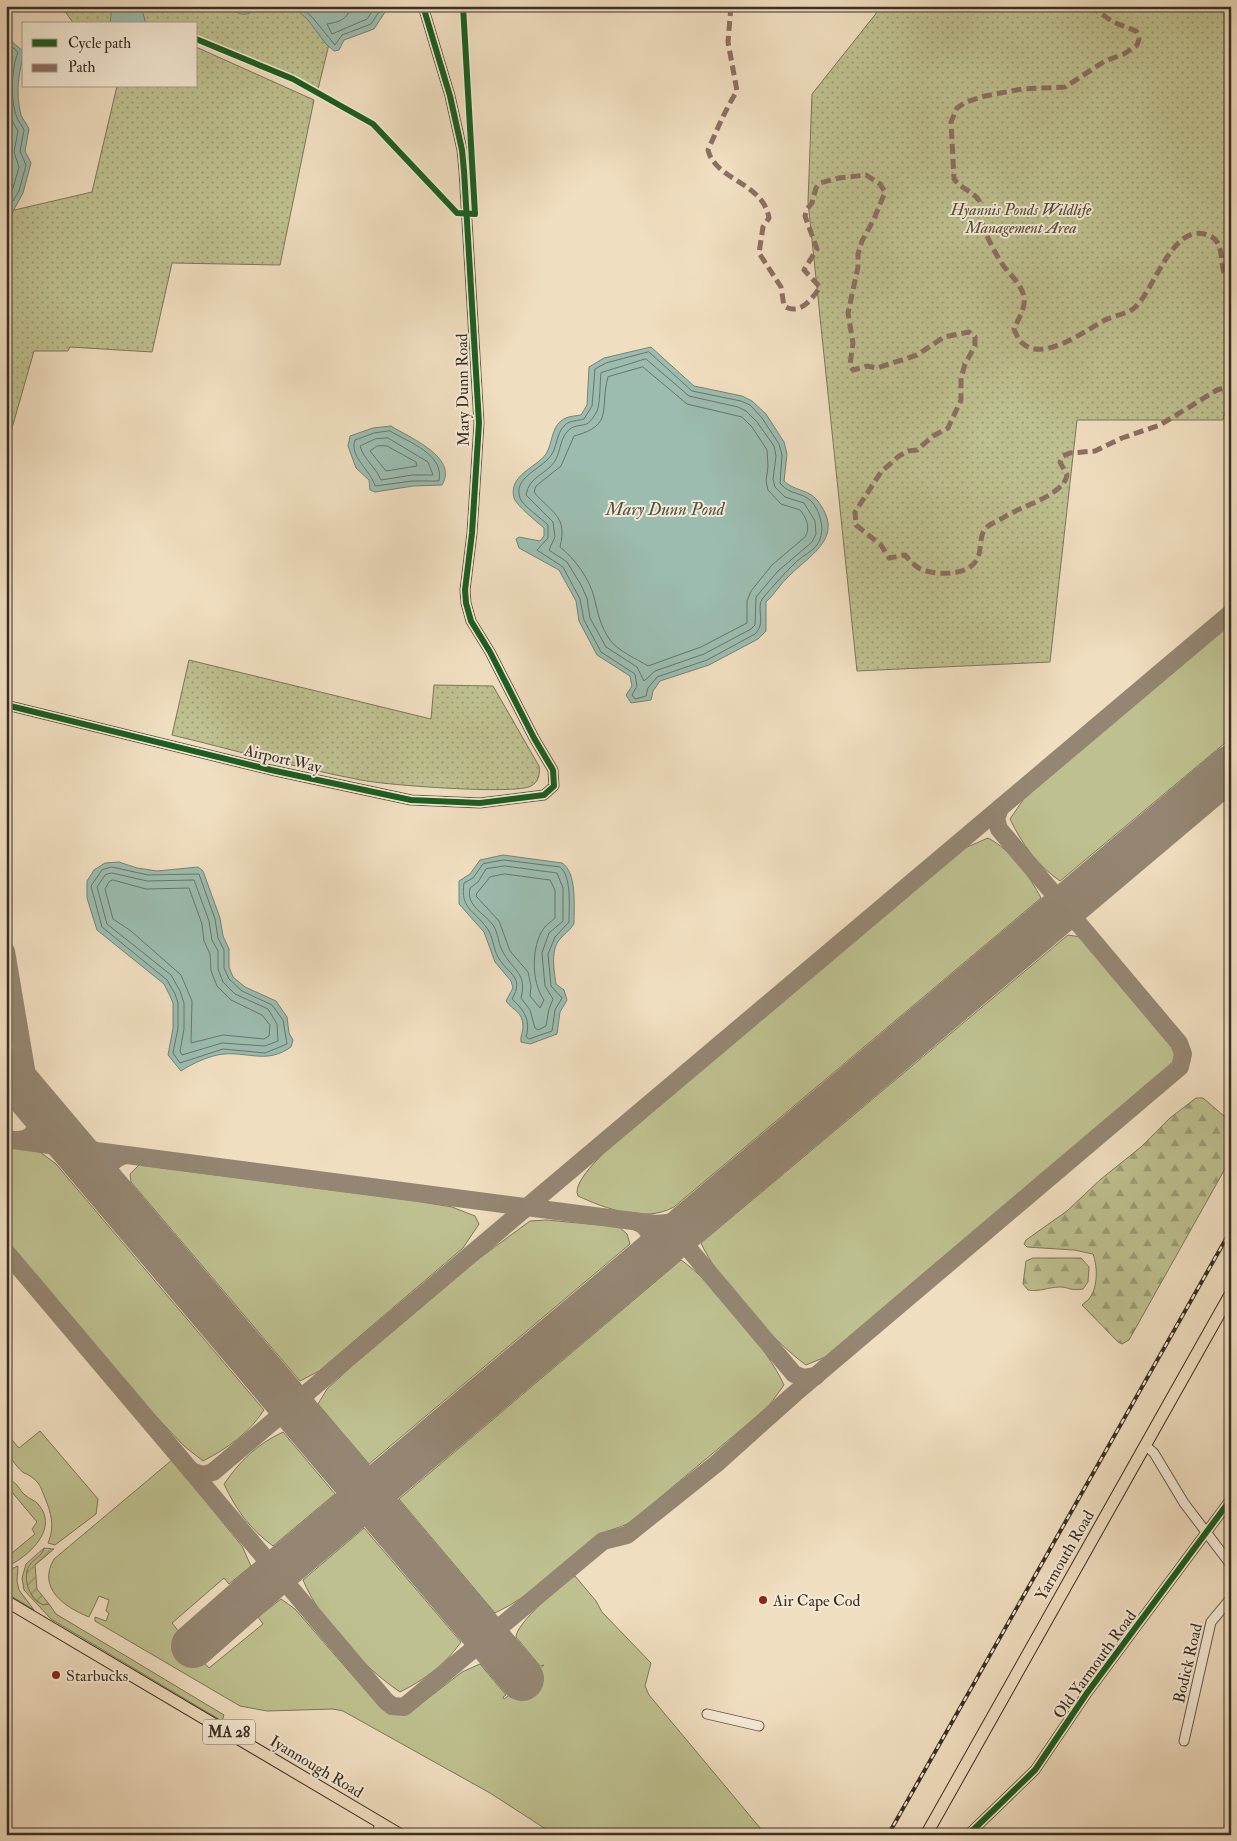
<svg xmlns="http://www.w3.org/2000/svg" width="1237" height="1841" font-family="'IM FELL Double Pica',serif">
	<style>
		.grass { fill: #bec08f; stroke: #7c775a }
		.forest { fill: url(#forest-firs); stroke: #7c775a }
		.park { fill: url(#park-dots); stroke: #7c775a }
		.garden { fill: url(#garden-furrows); stroke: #7c775a }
		.water { fill: #9bbcaf; stroke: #748377 }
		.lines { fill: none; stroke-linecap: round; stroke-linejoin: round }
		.shore { stroke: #6a756a; stroke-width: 1 }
		.taxiway { stroke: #948672; stroke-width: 18 }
		.runway { stroke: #948672; stroke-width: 44 }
		.minor-casing { stroke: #675a4b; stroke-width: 11 }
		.major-casing { stroke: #392e24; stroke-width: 13 }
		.minor { stroke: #f5ead6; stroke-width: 9 }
		.major { stroke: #f0dec0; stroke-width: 11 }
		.rail-casing { stroke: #392e24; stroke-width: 4 }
		.rail { stroke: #f5ead6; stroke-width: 2; stroke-dasharray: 5.5; stroke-linecap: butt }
		.quiet { stroke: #8d6e63; stroke-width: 5; stroke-dasharray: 10 5; stroke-linecap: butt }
		.cycleway-casing { stroke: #f5ead6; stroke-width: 9 }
		.cycleway { stroke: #1b5e20; stroke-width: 6 }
		.poi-dot { fill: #8f2418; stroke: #f5ead6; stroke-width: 2 }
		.labels { text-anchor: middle; stroke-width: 4; stroke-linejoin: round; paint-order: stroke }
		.shield { fill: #f5ead6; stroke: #716659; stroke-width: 1 }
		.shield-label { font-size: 15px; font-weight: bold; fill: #392e24 }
		.park-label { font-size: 16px; font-style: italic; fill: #544b39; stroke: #f5ead6 }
		.street-label { font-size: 16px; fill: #392e24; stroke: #f5ead6 }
		.poi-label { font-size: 16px; fill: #392e24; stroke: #f5ead6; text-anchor: start }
		.water-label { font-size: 18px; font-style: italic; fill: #525247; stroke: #f5ead6 }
	</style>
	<defs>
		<pattern id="forest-firs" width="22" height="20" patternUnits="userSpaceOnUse" patternTransform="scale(1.25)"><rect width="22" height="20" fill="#bec08f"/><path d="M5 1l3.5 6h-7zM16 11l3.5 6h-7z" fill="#9b9c75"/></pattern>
		<pattern id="park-dots" width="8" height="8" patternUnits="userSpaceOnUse" patternTransform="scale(1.25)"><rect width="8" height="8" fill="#bec08f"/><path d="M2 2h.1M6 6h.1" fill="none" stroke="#9b9c75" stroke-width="1.8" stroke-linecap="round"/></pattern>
		<pattern id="garden-furrows" width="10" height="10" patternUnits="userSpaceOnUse" patternTransform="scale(1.25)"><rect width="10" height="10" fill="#bec08f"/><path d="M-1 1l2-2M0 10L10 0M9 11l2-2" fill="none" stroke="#9b9c75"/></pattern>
	</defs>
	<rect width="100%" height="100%" fill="#f0dec0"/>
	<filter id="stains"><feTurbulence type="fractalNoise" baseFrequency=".004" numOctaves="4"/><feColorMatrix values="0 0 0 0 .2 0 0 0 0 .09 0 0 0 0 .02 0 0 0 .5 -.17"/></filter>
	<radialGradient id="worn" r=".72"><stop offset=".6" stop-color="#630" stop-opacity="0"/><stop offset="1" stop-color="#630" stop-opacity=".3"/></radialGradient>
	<g class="grass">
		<path d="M1231 622V738L1060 881C1037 865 1022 844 1010 819L1023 800 1049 776Z"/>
		<path d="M988 838C1011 850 1029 875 1041 898L674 1207C645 1223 606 1209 578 1196 569 1179 624 1135 637 1123L943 865 965 848Z"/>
		<path d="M1068 935 1081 937 1175 1046 1178 1055 1175 1063 857 1333 828 1356 806 1365C775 1343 716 1278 701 1243Z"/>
		<path d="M6 1146 40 1152 56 1164 264 1410C249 1433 228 1448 203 1461L184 1446 146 1406 6 1240Z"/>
		<path d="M139 1165 416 1201 452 1207 475 1216 479 1224 463 1248 319 1371 300 1381 131 1182 130 1174Z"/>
		<path d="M547 1220 619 1227 627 1234 630 1244 369 1464 318 1404 327 1389 353 1365 477 1260 530 1221Z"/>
		<path d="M681 1260C712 1281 769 1351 784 1385L768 1407 632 1521C620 1529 607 1529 597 1537 563 1562 534 1595 495 1613L399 1499Z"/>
		<path d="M40 1431 98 1499 96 1514 55 1545 48 1543C57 1522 48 1506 41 1488 38 1481 30 1475 24 1473 18 1469 11 1458 6 1452V1442L11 1439 19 1448Z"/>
		<path d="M283 1432 335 1494 273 1546C250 1529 236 1510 224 1484 240 1461 257 1444 283 1432Z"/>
		<path d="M172 1460 242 1546 251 1566 229 1584 224 1578 172 1623 184 1638 179 1644 191 1658 196 1654 209 1668 263 1624 258 1617 281 1599 295 1609 380 1707C389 1715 398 1716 409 1713L462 1672 480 1664 506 1695 503 1697 504 1699 513 1692 510 1689 533 1670 536 1672 544 1665 540 1666 516 1637C515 1625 564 1580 575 1576L596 1601 602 1612 651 1663 645 1686 649 1695 766 1835H555L490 1793 343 1711 333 1709 267 1711 240 1706 95 1621V1617L106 1621 109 1613 106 1611 109 1600 99 1596 89 1617C64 1607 37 1588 54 1559Z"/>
		<path d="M8 1480C17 1481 19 1490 25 1495 29 1499 35 1500 38 1504 60 1529 28 1557 6 1567V1558L35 1534 32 1529 37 1522 6 1485Z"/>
		<path d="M364 1528 461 1642C445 1665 424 1680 400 1692 363 1667 320 1621 303 1580Z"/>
		<path d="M44 1548 43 1552 27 1570C27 1585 30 1606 49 1604L56 1614 224 1715 222 1721 51 1619 24 1590 22 1578 26 1564Z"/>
		<path d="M18 1566 17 1581 19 1590 34 1610 6 1593V1571Z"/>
	</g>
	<g class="forest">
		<path d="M1196 1098H1203L1224 1116 1228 1117 1231 1115V1158L1129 1340 1122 1344 1118 1342 1082 1305C1084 1303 1086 1302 1088 1300 1098 1289 1098 1268 1093 1254L1074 1250 1027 1247 1024 1244 1026 1240 1067 1211 1101 1179 1141 1147 1170 1118Z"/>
		<path d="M1033 1258H1081L1089 1267 1088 1282 1083 1289C1069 1291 1069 1287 1060 1287 1047 1287 1042 1292 1028 1290L1023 1284 1026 1261Z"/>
	</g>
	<g class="park">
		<path d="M61 6H300L336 16 317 93 196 41V24H74Z"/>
		<path d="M882 6H1231V388L1223 420H1077L1050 662 857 671 808 202 812 94Z"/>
		<path d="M196 47 314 100 280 265 172 263 152 352 70 347 68 351H34L6 449V212L92 192 117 86H196Z"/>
		<path d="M189 660 431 719 434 685 493 686 539 766C540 774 539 782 531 786 516 795 384 785 361 780 297 768 234 750 172 735Z"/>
	</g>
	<path class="garden" d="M44 1548 54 1549 35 1565 37 1589 49 1604 44 1605C30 1600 22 1580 29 1566 33 1559 43 1556 44 1548Z"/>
	<g class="water">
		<path d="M112 6H141L146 24H110Z"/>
		<path d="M229 6H259C248 17 240 17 229 6Z"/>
		<path d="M293 6H324L333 12 340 6H389L374 29 344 40 339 50 334 51 326 44 308 20Z"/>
		<path d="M10 40 24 52C19 73 15 92 21 115 23 120 27 124 29 129L25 151 31 163 23 193 6 224V41Z"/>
		<path d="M651 347 694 386 742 396 752 401 766 414 784 442 787 454 784 481C794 491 808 489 817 500 846 537 812 553 789 576 780 584 775 594 766 602V631L758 639 709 665 660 681 653 691 651 700 631 703 626 695 632 686 630 676 597 655 579 621 576 601 559 570 519 548 516 539 519 537 540 541 544 536V528C537 522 517 506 514 498 508 475 536 468 546 454 553 443 551 424 566 418 570 416 576 416 581 415L587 405 589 367 604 358Z"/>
		<path d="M391 426C408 437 459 457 442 485L413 486 375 492 370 490 369 480 356 468 348 446 350 436 373 428Z"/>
		<path d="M503 855 562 863C577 872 574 907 574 923 571 930 566 932 561 938 550 948 554 970 556 984L564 990 567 1000 560 1012 557 1034 530 1044 521 1042C520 1036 523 1033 523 1027 523 1011 513 1011 506 1001L513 988 511 981 495 962 484 932 459 904V881L470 874 480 860Z"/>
		<path d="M119 862 137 868 157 871 198 867 203 871 220 918 223 936 229 949V967L233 977 245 987 276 1001 287 1017 289 1033 293 1040 291 1047C267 1064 250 1052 224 1054 211 1055 193 1063 181 1071L168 1055 173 1028V1003L170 996 164 984 97 930 87 898V881L94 870 105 863Z"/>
	</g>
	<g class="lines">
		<g class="shore">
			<path d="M300 6 312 17 335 45 342 35 371 24 383 6"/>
			<path d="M350 6C349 20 338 22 327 24L332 34 367 19 376 6"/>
			<path d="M6 46 14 48 18 53C11 68 10 104 18 120 20 123 22 126 24 130L20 151 26 165 19 191 6 212"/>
			<path d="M6 94 11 119 18 131 14 152 19 167 13 188 6 200"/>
			<path d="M649 352 692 391 741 401 750 405 762 418 779 444 782 455 780 483C790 496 802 491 812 502 821 513 826 532 817 545 812 552 800 557 794 564 783 575 772 587 763 598 755 608 767 622 755 634L707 660 657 677 648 688 646 696 635 699 632 695 637 686 635 674 601 652 584 620 580 599 563 567 537 550 548 538V525C542 519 522 505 520 498 513 479 538 470 548 459 558 450 555 434 565 425 570 420 578 421 584 419L592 406 595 369 606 363Z"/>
			<path d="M646 359 689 396 738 407 746 411 757 422 774 446 776 456 773 479 775 487 785 497 804 503 815 521 816 534 812 542 778 571 756 597 755 625 751 629 704 654 655 671 644 681 637 667 606 647 590 618 587 598 581 585 567 562 549 550 555 537 553 522 526 495C529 476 546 475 555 461 561 451 560 436 570 429 582 421 586 432 597 411 600 405 600 382 601 373Z"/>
			<path d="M643 367 687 404 742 417 752 427 767 450 768 466 766 481 768 490 781 504 800 510C806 517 811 528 805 537L772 565 751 591 747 601V623L701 647 648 666C637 659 618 651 610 640 600 626 598 613 594 597 589 578 575 559 560 547 568 515 551 513 534 492L536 486 561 466 574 436C615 425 599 409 608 377Z"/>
			<path d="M390 431C408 442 445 454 439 481H412L375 486C371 470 349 457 355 440L374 433Z"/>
			<path d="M388 438 428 462 433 475H412L381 480C375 466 364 460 360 446L375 439Z"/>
			<path d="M387 446 416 462 417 466 386 471 370 451 377 446Z"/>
			<path d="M504 860 560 867C572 876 569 909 569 922L555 937 548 954 551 986 562 998 555 1010 552 1031 529 1039 526 1037C531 1020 524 1010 512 999 525 976 508 975 498 957 493 948 493 936 487 928 474 910 460 909 464 883L473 878 483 864Z"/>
			<path d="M505 866 557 873 563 888V921L549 933 542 953 545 986 553 999 549 1009 546 1026 538 1030 535 1028 530 1010 521 998C527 974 515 972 504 954 498 945 499 934 493 925 483 912 466 906 470 888L478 882 486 869Z"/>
			<path d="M112 867 148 875 199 874 215 919 218 938 224 950V968L229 979 242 991 272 1005 283 1020 287 1044 265 1053 223 1049 180 1063 173 1053 178 1028V1003L175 994 167 980 102 927 91 886 102 870Z"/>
			<path d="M112 873 147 881 194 880 209 921 212 940 218 951V969L223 982 235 994 268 1009 277 1024 278 1041 265 1046 222 1043 182 1055 180 1051 184 1029V1003L180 991 171 975 107 924 97 887 105 875Z"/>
			<path d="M505 874 550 880 555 890V918C552 921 547 924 544 928 531 946 531 982 544 1000L540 1008 530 996 531 986 528 972 510 951 499 921 476 896 477 893 490 877Z"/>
			<path d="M113 880 146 889 189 888 202 924 204 941 210 954 211 971 217 986 231 1000 262 1015 270 1025 269 1036 264 1039 223 1035 191 1043 192 1001 181 975 131 931 113 919 105 889 109 882Z"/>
		</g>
		<g class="taxiway">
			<path d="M1000 808 996 819 999 829 1054 894 1066 899 1080 894"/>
			<path d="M1051 919 1065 917 1078 923"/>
			<path d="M6 951 31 1099"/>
			<path d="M61 1134 77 1144 96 1151 656 1224 677 1222 705 1211"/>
			<path d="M6 1139 57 1146 85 1163"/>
			<path d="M19 1140C39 1138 40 1119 35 1103"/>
			<path d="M108 1190C105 1172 107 1160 126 1155"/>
			<path d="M634 1221C655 1227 654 1246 645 1261"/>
			<path d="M693 1221 685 1235 688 1248 794 1374 804 1378 816 1376"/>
			<path d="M663 1246 675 1243 688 1248"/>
			<path d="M6 1252 386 1701 392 1706 404 1707 603 1541 627 1535 716 1464 793 1395 1180 1067 1183 1054 1179 1043 1078 923 1074 909 1080 894"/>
			<path d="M279 1392 294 1398 306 1394"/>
			<path d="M304 1422 299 1407 307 1393"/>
			<path d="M191 1471 203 1475 213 1472 1231 613"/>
			<path d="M267 1561 278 1565 292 1559"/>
		</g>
		<g class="runway">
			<path d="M6 1069 522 1679"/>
			<path d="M193 1646 277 1572 1231 767"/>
		</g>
		<defs>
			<g id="minor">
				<path d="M6 705 271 770 411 800 480 803 544 795 554 786 553 770 534 738 490 652 471 621 466 603 465 590 472 533 479 423 464 171 462 150 450 96 423 6"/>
				<path d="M1145 1445 1154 1453 1184 1503 1231 1565"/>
				<path d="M707 1714 759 1726"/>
				<path d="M1184 1741 1211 1622 1231 1598"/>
				<path d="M377 1835 380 1822"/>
				<path d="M968 1835 1035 1770 1087 1693 1231 1499"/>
			</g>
			<g id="major">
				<path d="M6 1601 401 1835"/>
				<path d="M926 1835 1231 1293"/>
			</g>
		</defs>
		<use href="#minor" class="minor-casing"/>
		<use href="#major" class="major-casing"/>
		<use href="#minor" class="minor"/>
		<use href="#major" class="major"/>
		<defs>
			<path id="rail" d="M888 1835 1231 1230"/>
		</defs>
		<use href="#rail" class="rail-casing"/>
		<use href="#rail" class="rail"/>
		<g class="quiet">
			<path d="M731 6 728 42 737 91C725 110 717 130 708 150 715 180 763 182 769 218L763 227 759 253 781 287 784 306C800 316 812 299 820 287L804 270 817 249 805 216 807 209 812 203 816 188 820 183 839 178 866 175 880 184 885 192 874 219 862 241 858 254V267L848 313 853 343 850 365 853 370 867 366 877 368 917 355 944 337 969 332 975 337V346L965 364 961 378V400L948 428 933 436 917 450 908 451 899 456 881 472 855 512 856 525 881 545 889 558 905 555C911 562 917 569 926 571 941 575 967 575 976 561 983 551 978 536 986 528 991 523 1000 520 1006 516 1022 506 1064 495 1067 475L1060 462 1063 456 1070 453 1095 451 1122 438 1160 425 1217 390 1231 386"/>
			<path d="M1090 6 1113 22 1136 31 1139 39 1137 45 1124 54 1105 61 1065 87 1022 89 985 96 966 102 957 108 951 122 954 179C961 188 971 191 978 199 983 204 980 223 985 232 990 242 995 253 1001 262 1008 274 1021 282 1024 297 1026 308 1018 319 1014 329 1016 333 1018 339 1021 342 1042 364 1086 330 1105 320 1113 316 1125 314 1133 309 1154 294 1172 218 1210 236 1224 242 1220 262 1224 273 1226 277 1229 280 1231 283"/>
		</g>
		<defs>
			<g id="cycleway">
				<path d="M196 39 293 79 373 124 457 213 475 214 463 6"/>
				<path d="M6 705 271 770 411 800 480 803 544 795 554 786 553 770 534 738 490 652 471 621 466 603 465 590 472 533 479 423 464 171 462 150 450 96 423 6"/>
				<path d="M968 1835 1035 1770 1087 1693 1231 1499"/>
			</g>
		</defs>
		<use href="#cycleway" class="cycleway-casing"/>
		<use href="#cycleway" class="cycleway"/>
	</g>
	<g class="poi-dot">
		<circle cx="763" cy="1600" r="5"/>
		<circle cx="56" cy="1675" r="5"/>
	</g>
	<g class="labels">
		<rect class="shield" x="203" y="1719.5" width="52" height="25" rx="4"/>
		<g class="shield-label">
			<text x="229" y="1737">MA 28</text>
		</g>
		<g class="park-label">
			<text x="1021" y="215">Hyannis Ponds Wildlife<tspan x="1021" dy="18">Management Area</tspan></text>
		</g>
		<g class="street-label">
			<text transform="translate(462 390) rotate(-91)" y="6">Mary Dunn Road</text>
			<text transform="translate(283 758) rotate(13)" y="6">Airport Way</text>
			<text transform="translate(1064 1555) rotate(-60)" y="6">Yarmouth Road</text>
			<text transform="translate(1187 1663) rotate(-77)" y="6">Bodick Road</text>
			<text transform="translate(1094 1664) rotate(-54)" y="6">Old Yarmouth Road</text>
			<text transform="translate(317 1766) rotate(31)" y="6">Iyannough Road</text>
		</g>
		<g class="poi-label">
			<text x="773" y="1606">Air Cape Cod</text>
			<text x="66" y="1681">Starbucks</text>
		</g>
		<g class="water-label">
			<text x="665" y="515">Mary Dunn Pond</text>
		</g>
	</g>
	<rect width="1237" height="1841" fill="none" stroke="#f0dec0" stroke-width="25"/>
	<rect x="8" y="8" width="1222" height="1826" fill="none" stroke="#392e24" stroke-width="2.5"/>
	<rect x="12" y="12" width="1212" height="1816" fill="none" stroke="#392e24"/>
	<rect x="22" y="22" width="175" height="65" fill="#f5ead6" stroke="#aa9f8f"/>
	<rect x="32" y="39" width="25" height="8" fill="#1b5e20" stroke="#aa9f8f"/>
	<text x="68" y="48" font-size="15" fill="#392e24">Cycle path</text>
	<rect x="32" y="64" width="25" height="8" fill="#8d6e63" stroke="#aa9f8f"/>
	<text x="68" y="72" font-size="15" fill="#392e24">Path</text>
	<rect width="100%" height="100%" filter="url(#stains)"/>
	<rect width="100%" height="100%" fill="url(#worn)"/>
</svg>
